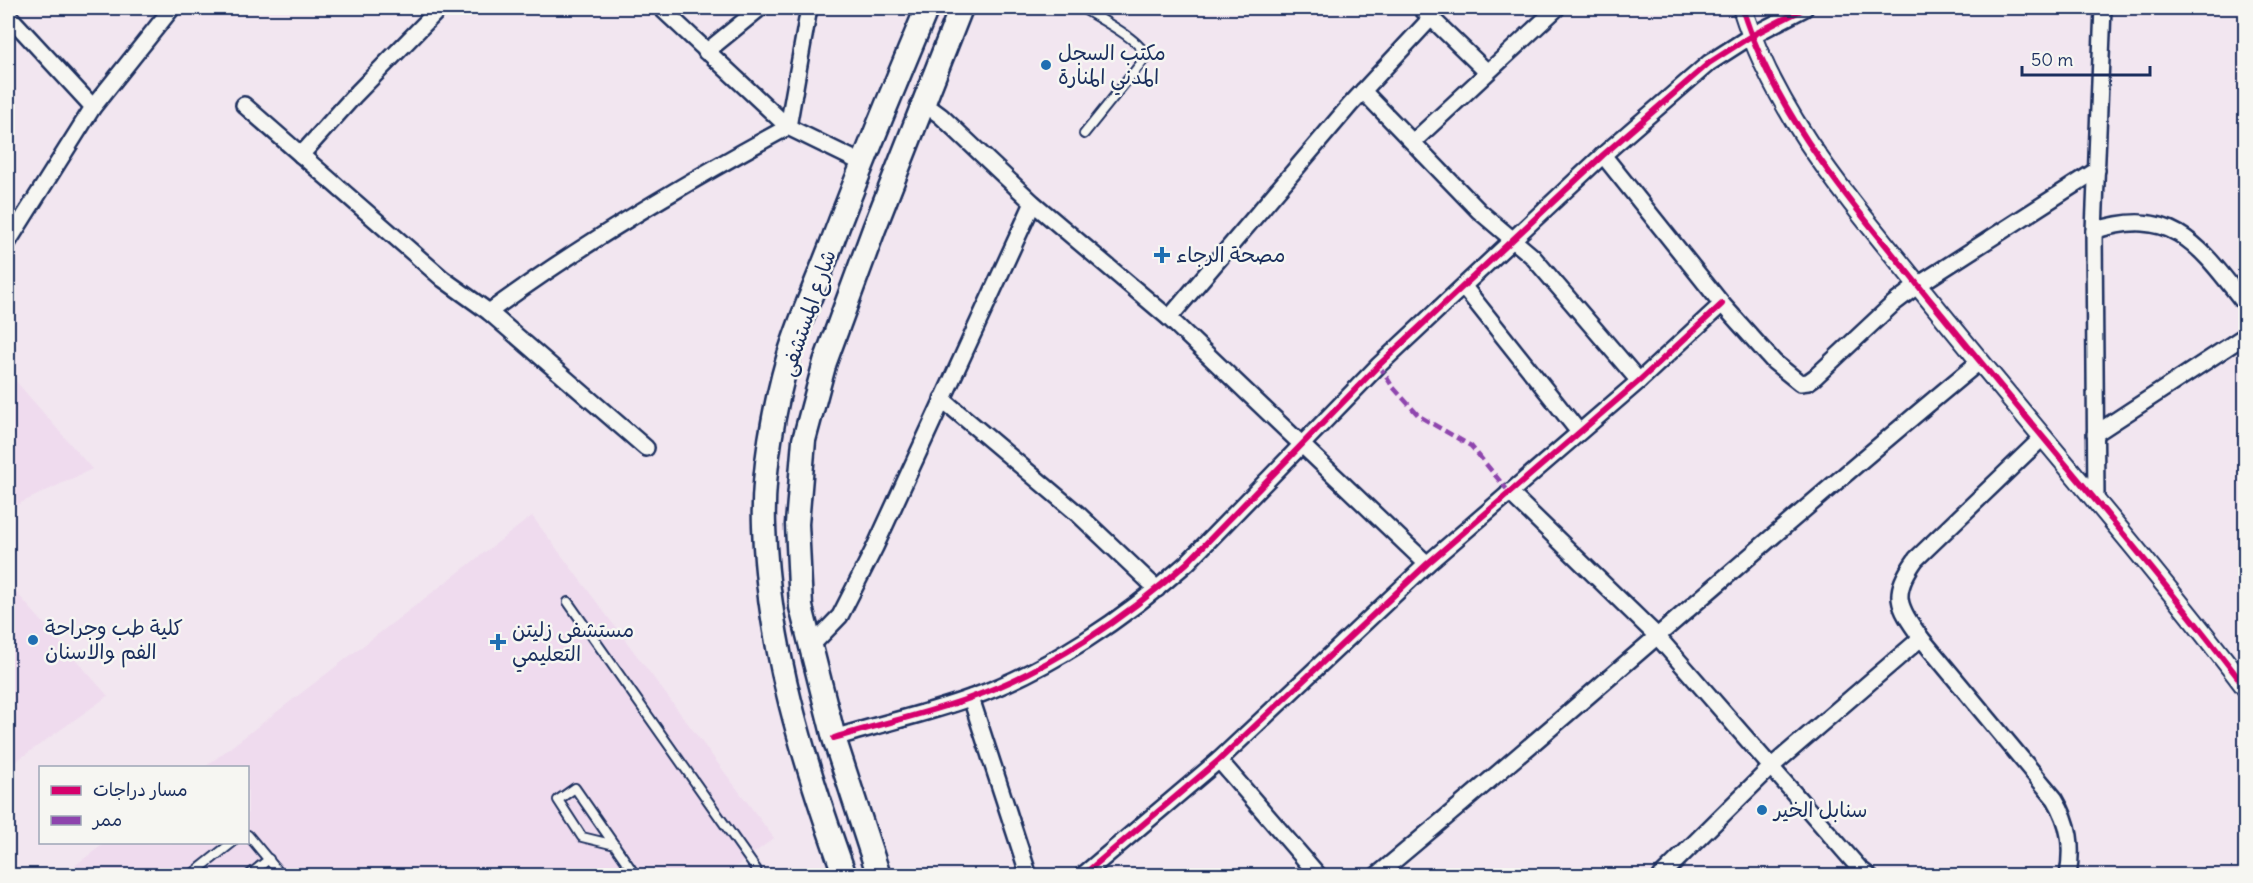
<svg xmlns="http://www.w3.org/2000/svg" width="2253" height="883" font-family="Delius,'Playpen Sans Arabic',sans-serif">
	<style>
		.built { fill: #efdbee }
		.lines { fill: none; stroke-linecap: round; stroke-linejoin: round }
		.service-casing { stroke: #1b2f5e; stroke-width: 12 }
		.minor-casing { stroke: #1b2f5e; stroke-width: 20 }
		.tertiary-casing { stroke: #1b2f5e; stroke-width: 22 }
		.primary-casing { stroke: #1b2f5e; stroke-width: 27 }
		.service { stroke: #f6f6f2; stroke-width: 8 }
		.minor { stroke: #f6f6f2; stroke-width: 15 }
		.tertiary { stroke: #f6f6f2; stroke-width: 18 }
		.primary { stroke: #f6f6f2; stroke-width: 22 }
		.quiet { stroke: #8e44ad; stroke-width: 4.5; stroke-dasharray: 9 4.5; stroke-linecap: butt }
		.cycleway-casing { stroke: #f6f6f2; stroke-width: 10 }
		.cycleway { stroke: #d6006c; stroke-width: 6 }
		.poi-dot { fill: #1f6fb2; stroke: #f6f6f2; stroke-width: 2 }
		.labels { text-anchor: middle; stroke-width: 5; stroke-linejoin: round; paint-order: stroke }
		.poi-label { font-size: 21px; fill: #1b2f5e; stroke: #f6f6f2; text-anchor: start }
		.street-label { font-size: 21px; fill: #1b2f5e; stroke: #f6f6f2 }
	</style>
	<rect width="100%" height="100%" fill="#f2e6f0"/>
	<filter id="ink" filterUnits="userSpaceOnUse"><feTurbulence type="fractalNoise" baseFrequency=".0167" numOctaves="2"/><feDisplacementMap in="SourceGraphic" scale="12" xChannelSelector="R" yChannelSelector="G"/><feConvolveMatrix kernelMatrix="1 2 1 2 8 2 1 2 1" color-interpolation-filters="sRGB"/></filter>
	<g filter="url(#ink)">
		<g class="built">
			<path d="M8 372 92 469 8 509Z"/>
			<path d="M532 516 774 838 724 876H61L105 843 248 842V768L205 767Z"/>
			<path d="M8 583 108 696 8 767Z"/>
		</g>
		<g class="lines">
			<defs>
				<g id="service">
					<path d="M1082 8C1098 18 1142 40 1146 57L1084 134"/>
					<path d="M568 602 756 869 758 876"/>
					<path d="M248 835 282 876"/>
					<path d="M615 845 582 837 558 800 575 788 636 876"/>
					<path d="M190 876 233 842"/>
					<path d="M248 876 269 859"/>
				</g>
				<g id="minor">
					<path d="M661 8 788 127 862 163"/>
					<path d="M1421 8 1486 71"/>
					<path d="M8 15 93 107"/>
					<path d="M706 52 760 8"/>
					<path d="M1363 91 1479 211 1532 256 1639 381"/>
					<path d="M922 102 941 116 1033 203 1169 318 1427 564"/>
					<path d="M244 105 443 279 489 312 646 448"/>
					<path d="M1414 141 1557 8"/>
					<path d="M301 155 354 96 440 8"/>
					<path d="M1603 155 1722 304 1774 362 1800 383 1808 382 1815 377 1893 304 1918 285 2097 170"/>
					<path d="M2094 231C2174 204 2201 248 2246 305"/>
					<path d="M8 242 93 107 172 8"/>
					<path d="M1464 287 1579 432"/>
					<path d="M489 312C583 243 685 183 788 127L809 8"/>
					<path d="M1169 318 1350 105 1431 18"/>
					<path d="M942 399 1078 514 1157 589"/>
					<path d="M2095 434 2246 335"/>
					<path d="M2042 438 1916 559C1891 594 1897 605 1921 638L2055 799C2070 824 2073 846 2068 876"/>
					<path d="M1509 492 1657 636 1860 869 1869 876"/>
					<path d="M2096 502 2094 231 2103 8"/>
					<path d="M810 647 840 616 875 547 1033 203"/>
					<path d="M971 698 1029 876"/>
					<path d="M834 738C879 724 926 714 970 698 1049 670 1125 618 1187 563L1379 365 1603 155 1709 63 1751 36 1805 8"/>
					<path d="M1219 760 1319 876"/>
					<path d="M1082 876 1219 760 1427 564 1639 381 1722 304"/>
					<path d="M1376 876C1580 707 1775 530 1979 362"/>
					<path d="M1661 876 1771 767 1921 638"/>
				</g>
				<path id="tertiary" d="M1742 8C1776 116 1848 198 1917 284 2026 420 2141 550 2246 688"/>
				<g id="primary">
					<path d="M845 876C804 762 768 648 764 526 762 473 774 406 789 355 800 319 816 284 830 248 860 167 894 87 927 8"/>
					<path d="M879 876 834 738 801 607 797 524 804 440 825 362 874 229 961 8"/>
				</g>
			</defs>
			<use href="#service" class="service-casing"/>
			<use href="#minor" class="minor-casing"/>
			<use href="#tertiary" class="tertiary-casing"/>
			<use href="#primary" class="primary-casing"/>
			<use href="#service" class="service"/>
			<use href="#minor" class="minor"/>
			<use href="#tertiary" class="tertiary"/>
			<use href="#primary" class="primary"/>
			<path class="quiet" d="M1379 365 1392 386 1419 416 1471 446 1509 492"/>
			<defs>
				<g id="cycleway">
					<path d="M1742 8C1776 116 1848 198 1917 284 2026 420 2141 550 2246 688"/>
					<path d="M834 738C879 724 926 714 970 698 1049 670 1125 618 1187 563L1379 365 1603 155 1709 63 1751 36 1805 8"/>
					<path d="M1082 876 1219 760 1427 564 1639 381 1722 304"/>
				</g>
			</defs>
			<use href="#cycleway" class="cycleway-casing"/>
			<use href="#cycleway" class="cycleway"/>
		</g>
	</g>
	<g class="poi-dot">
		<circle cx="1046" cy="65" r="6"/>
		<path d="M1159 246h6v6h6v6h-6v6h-6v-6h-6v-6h6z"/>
		<circle cx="33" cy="640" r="6"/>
		<path d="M495 633h6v6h6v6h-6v6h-6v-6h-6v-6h6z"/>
		<circle cx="1762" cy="810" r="6"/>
	</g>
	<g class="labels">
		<g class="poi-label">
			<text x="1058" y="60">مكتب السجل<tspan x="1058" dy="24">المدني المنارة</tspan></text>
			<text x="1176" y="262">مصحة الرجاء</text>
			<text x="45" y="635">كلية طب وجراحة<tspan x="45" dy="24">الفم والاسنان</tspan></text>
			<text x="512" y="637">مستشفى زليتن<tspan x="512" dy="24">التعليمي</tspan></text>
			<text x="1774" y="817">سنابل الخير</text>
		</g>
		<g class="street-label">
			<text transform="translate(808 313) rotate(-71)" y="7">شارع المستشفى</text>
		</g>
	</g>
	<rect width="2253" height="883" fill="none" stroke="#f6f6f2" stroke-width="30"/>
	<rect x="15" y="15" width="2223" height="853" fill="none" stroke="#1b2f5e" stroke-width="2" filter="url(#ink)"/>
	<rect x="39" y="766" width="210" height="78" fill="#f6f6f2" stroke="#9ea6b7" stroke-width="1.5"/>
	<rect x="51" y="786" width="30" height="9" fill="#d6006c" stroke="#9ea6b7" stroke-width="1.5"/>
	<text x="93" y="796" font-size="18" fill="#1b2f5e">مسار دراجات</text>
	<rect x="51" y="816" width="30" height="9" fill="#8e44ad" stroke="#9ea6b7" stroke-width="1.5"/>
	<text x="93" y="826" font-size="18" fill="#1b2f5e">ممر</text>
	<path d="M2022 66v9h128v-9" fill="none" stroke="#1b2f5e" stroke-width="3"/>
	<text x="2031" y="66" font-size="18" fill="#1b2f5e" stroke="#f6f6f2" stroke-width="4.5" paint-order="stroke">50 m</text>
</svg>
